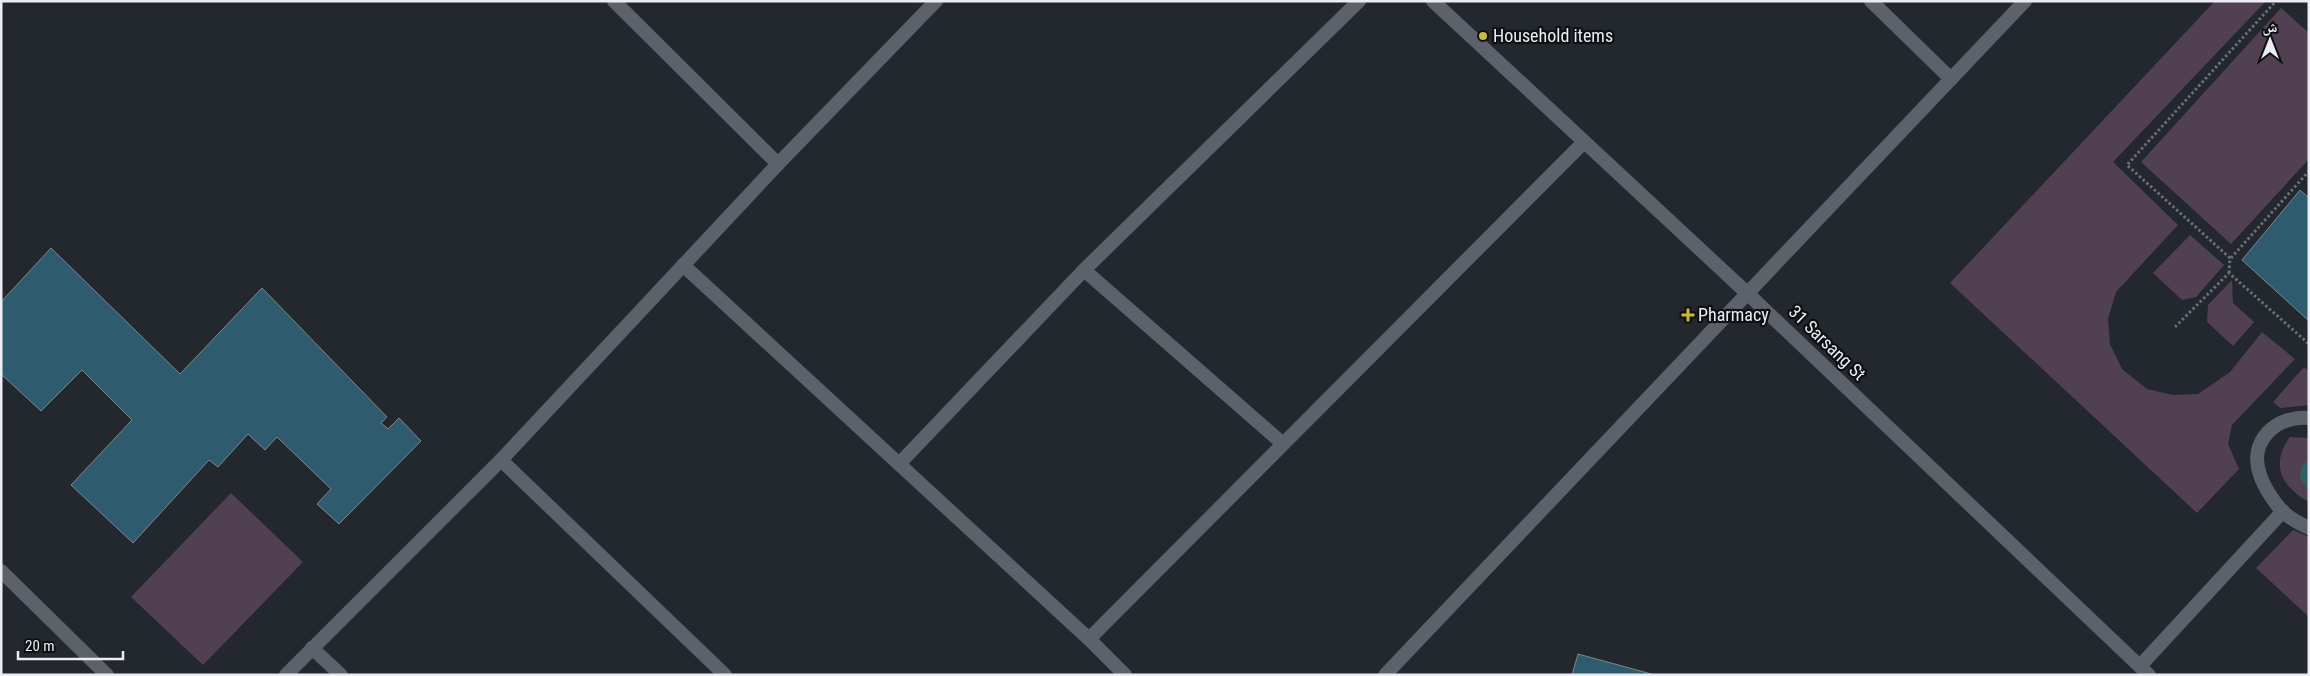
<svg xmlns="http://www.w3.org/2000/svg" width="2310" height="676" font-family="'Roboto Condensed','Noto Naskh Arabic',sans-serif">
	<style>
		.green { fill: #504052 }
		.water { fill: #2a6162 }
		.building { fill: #2f5b6e; stroke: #7d878b }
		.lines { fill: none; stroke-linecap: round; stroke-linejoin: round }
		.path { stroke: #6b6e74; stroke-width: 3; stroke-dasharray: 2.5 2.5; stroke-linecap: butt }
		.service { stroke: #5d626a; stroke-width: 14 }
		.minor { stroke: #5d626a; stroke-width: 14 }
		.tertiary { stroke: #5d626a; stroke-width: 14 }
		.poi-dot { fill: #caba3a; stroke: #0e1013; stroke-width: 2 }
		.labels { text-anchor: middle; stroke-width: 4.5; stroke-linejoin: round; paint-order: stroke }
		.poi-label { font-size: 18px; fill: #ebedf2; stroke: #0e1013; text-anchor: start }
		.street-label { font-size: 18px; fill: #ebedf2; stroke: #0e1013 }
	</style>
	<rect width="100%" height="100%" fill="#23272e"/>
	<g class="green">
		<path d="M2215 1H2266L2113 162 2178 225 2116 292 2108 319 2110 344 2122 369 2147 389 2173 395 2198 394 2230 372 2262 332 2295 359 2232 425 2228 444 2239 469 2197 513 1950 283Z"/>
		<path d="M2281 8 2309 33V159L2231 244 2141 162Z"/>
		<path d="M2190 235 2224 265 2196 297 2182 300 2153 273Z"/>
		<path d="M2232 280 2233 303 2254 322 2233 346 2207 322 2208 305Z"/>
		<path d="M2304 367 2309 371V405L2280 408 2273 402Z"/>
		<path d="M2290 437 2309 438V502C2281 487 2270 464 2290 437Z"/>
		<path d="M231 493 303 562 203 665 131 597Z"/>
		<path d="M2293 530 2309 537V617L2256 568Z"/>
	</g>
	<path class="water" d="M2309 459V491L2300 478 2302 466Z"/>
	<g class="building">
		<path d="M2300 190 2309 198V321L2242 260Z"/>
		<path d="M51 248 180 374 262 288 387 417 381 423 388 429 399 418 421 441 339 524 317 504 331 489 277 437 265 450 248 434 218 467 209 460 133 543 71 485 132 420 82 370 41 411 1 374V302Z"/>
		<path d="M1578 654 1655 675H1572Z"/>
	</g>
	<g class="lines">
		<g class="path">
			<path d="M2231 258 2309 171"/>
			<path d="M2229 273 2230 258 2127 165 2276 1"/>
			<path d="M2175 327 2229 273 2309 344"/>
		</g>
		<g class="service">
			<path d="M2309 418C2276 415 2248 441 2260 475 2264 487 2274 502 2282 511 2290 519 2299 523 2309 528"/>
			<path d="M2140 666 2283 511"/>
		</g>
		<g class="minor">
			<path d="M614 1 778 164"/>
			<path d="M1871 1 1951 79"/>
			<path d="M683 265 1089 639 1125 675"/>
			<path d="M1084 270 1282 443"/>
			<path d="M501 460 725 675"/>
			<path d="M899 464 1084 270 1359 1"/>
			<path d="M1 571 107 675"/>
			<path d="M1089 639 1584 142"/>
			<path d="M312 648 341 675"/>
			<path d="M286 675 501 460 778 164 936 1"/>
		</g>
		<g class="tertiary">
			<path d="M1433 1 1747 293 2149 675"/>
			<path d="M1385 675 2025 1"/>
		</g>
	</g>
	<g class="poi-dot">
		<circle cx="1483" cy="36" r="5"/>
		<path d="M1685.5 307.5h5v5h5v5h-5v5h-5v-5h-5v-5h5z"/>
	</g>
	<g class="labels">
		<g class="poi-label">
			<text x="1493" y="42">Household items</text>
			<text x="1698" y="321">Pharmacy</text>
		</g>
		<g class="street-label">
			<text transform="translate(1827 343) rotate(44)" y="6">31 Sarsang St</text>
		</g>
	</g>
	<rect width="2310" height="676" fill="none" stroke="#ebedf2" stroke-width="5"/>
	<g transform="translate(2270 40)" stroke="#0e1013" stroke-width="4" paint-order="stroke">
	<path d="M0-4L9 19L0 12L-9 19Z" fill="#ebedf2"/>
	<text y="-8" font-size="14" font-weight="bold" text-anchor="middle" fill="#ebedf2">ش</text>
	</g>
	<path d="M18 651v8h105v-8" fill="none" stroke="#ebedf2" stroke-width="2.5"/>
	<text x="25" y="651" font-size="15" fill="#ebedf2" stroke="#0e1013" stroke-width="4" paint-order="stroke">20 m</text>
</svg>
